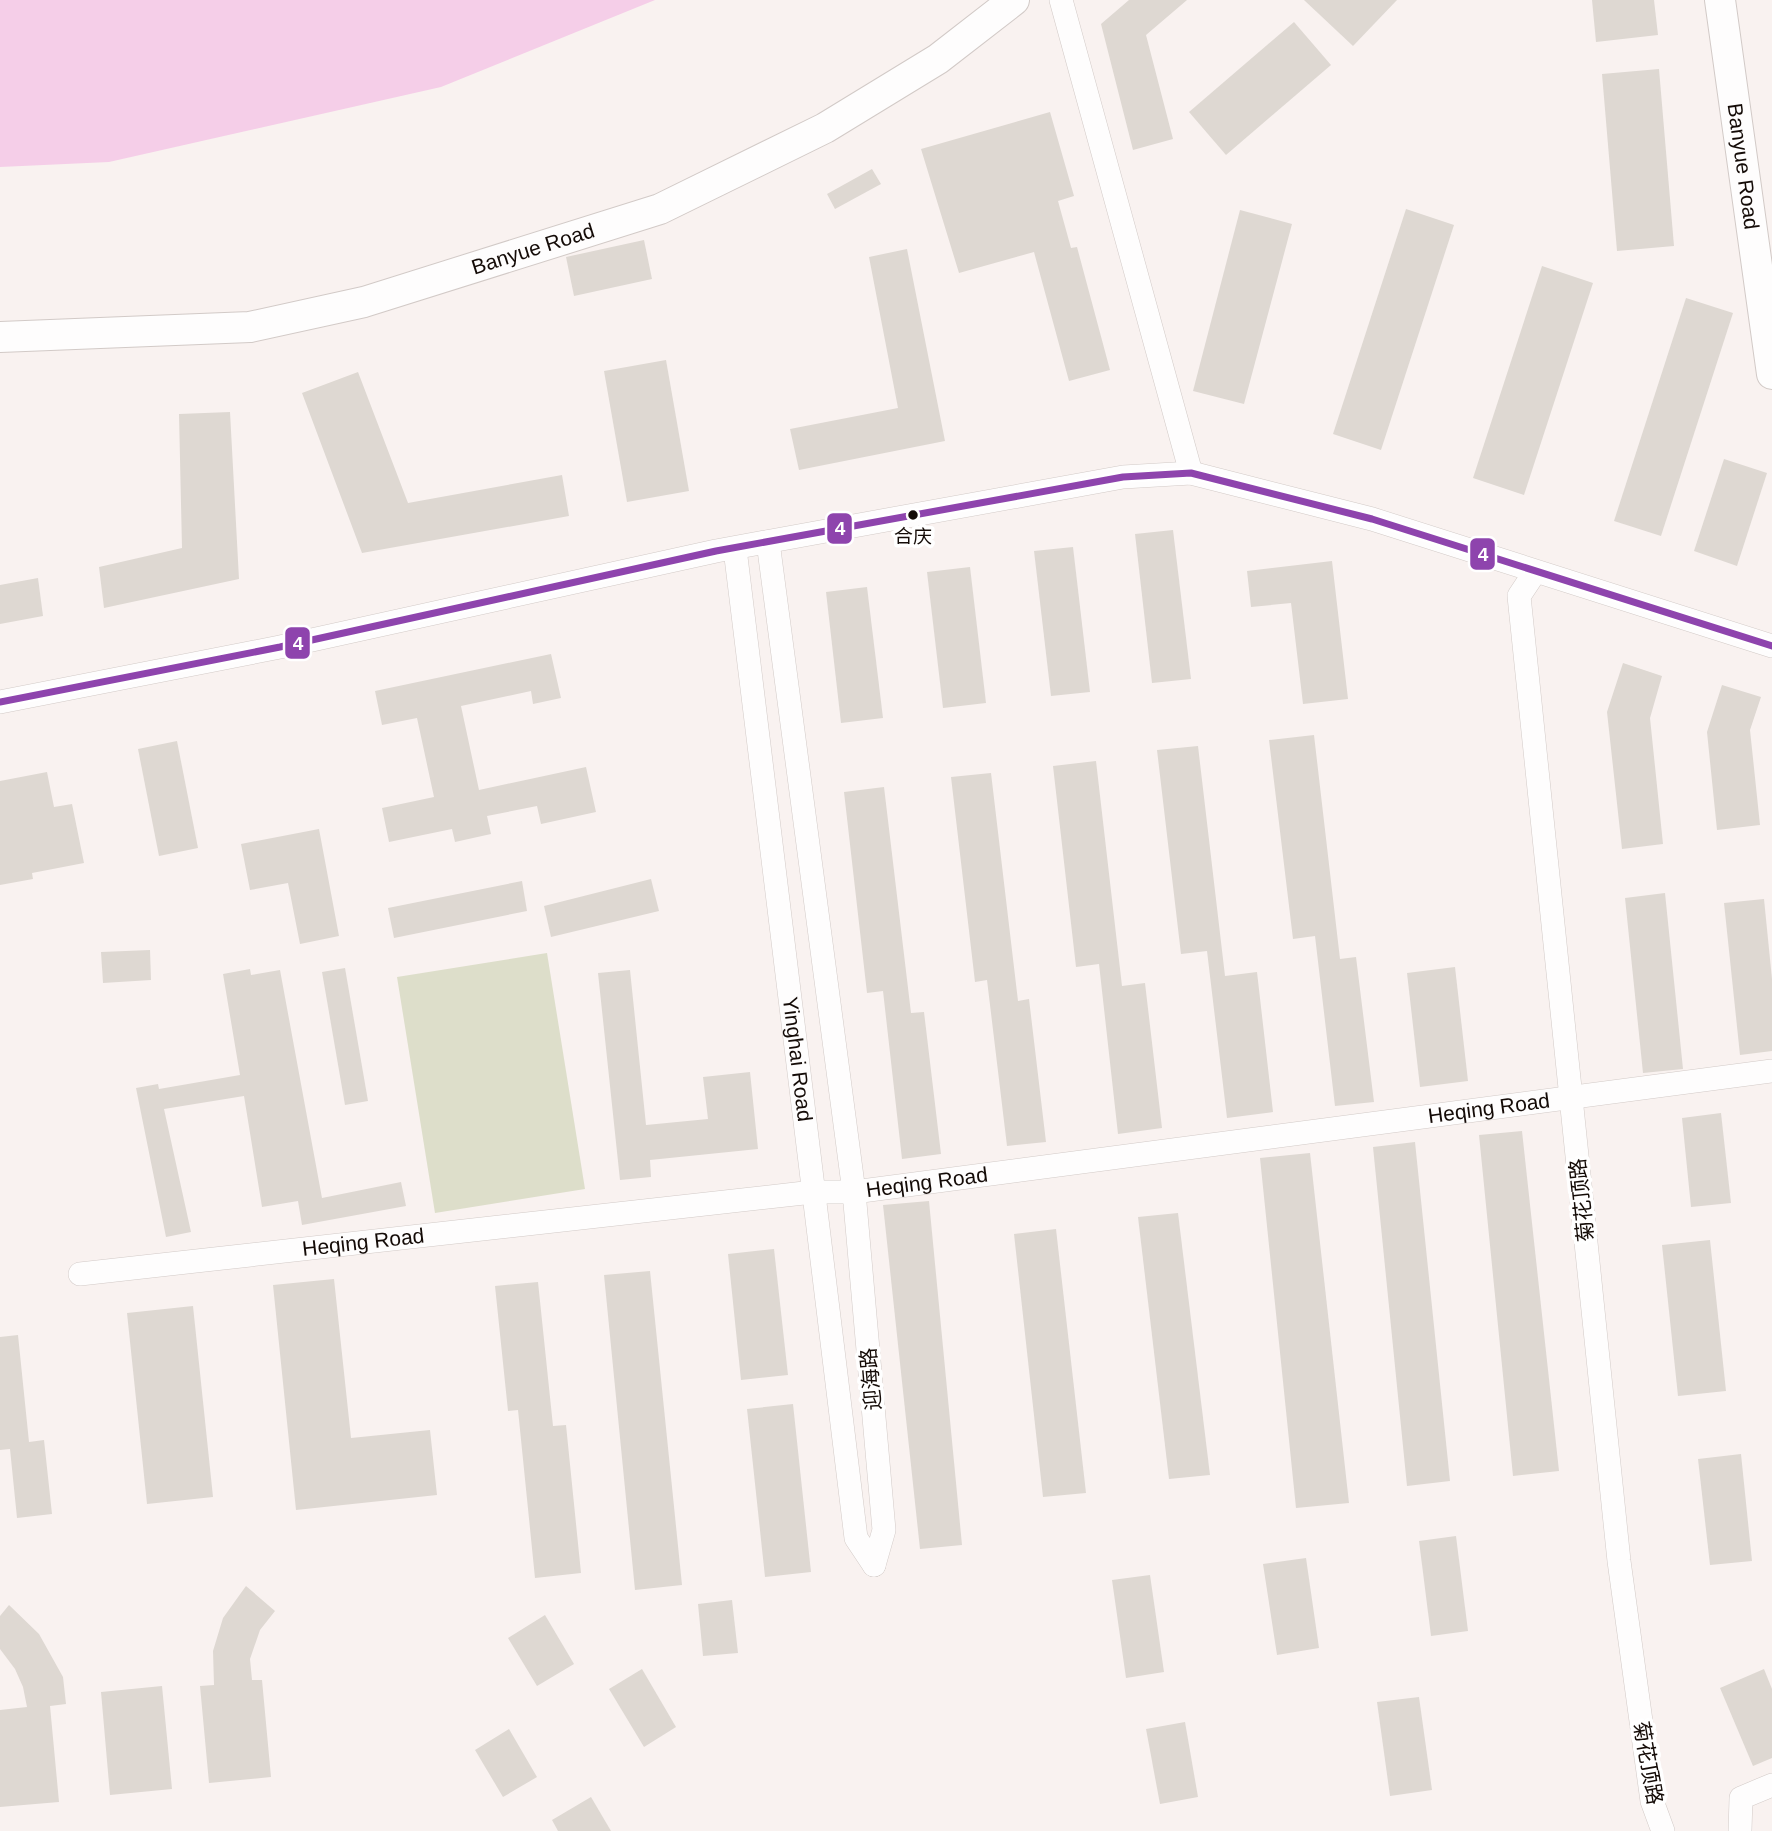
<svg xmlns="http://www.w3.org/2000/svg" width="1772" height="1831" font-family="Arial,'Noto Sans SC',sans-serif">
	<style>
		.green { fill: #dddeca }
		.water { fill: #f5cee8 }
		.building { fill: #ded8d2 }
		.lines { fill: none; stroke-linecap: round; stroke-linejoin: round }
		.minor-casing { stroke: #d2cac7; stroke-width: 24 }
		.major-casing { stroke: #d2cac7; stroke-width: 32 }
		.minor { stroke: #fefdfd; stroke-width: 23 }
		.major { stroke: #fefdfd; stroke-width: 30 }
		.bus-1-casing { stroke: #fff; stroke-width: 12 }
		.bus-1 { stroke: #8e44ad; stroke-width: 7 }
		.bus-dot { fill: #140b07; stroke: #fff; stroke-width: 2.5 }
		.labels { text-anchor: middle; stroke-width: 7; stroke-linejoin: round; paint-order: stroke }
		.bus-label { font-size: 19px; fill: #140b07; stroke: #fff }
		.street-label { font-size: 21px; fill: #140b07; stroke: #fff }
		.line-badge { stroke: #fff; stroke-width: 2.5 }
		.badge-label { font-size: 19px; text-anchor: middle; font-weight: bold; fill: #fff }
	</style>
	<rect width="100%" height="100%" fill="#f9f2f0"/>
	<path class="green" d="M547 953 585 1189 435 1213 397 977Z"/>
	<path class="water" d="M0 0H655L441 87 109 162 0 167Z"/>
	<g class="building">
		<path d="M1129 0H1187L1146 35 1173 139 1133 150 1101 24Z"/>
		<path d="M1304 0H1397L1353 46Z"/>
		<path d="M1592 0H1654L1658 35 1596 42Z"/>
		<path d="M1294 22 1331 65 1226 155 1189 112Z"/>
		<path d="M1659 69 1674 246 1617 251 1602 74Z"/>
		<path d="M1050 112 1074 196 1058 201 1071 248 1077 247 1110 370 1069 381 1034 252 959 273 921 149Z"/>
		<path d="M872 169 881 184 835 209 827 194Z"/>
		<path d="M1406 209 1454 225 1381 450 1333 434Z"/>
		<path d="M1240 210 1292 224 1244 404 1193 391Z"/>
		<path d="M644 240 652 279 574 296 566 257Z"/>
		<path d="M907 249 945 441 799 470 790 429 898 408 869 257Z"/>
		<path d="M1542 266 1593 283 1524 495 1473 478Z"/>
		<path d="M1686 298 1733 313 1661 536 1614 521Z"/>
		<path d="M666 360 689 491 627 502 604 371Z"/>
		<path d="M358 372 408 503 562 475 569 516 362 553 302 393Z"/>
		<path d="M230 412 239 579 104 608 99 567 182 548 179 414Z"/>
		<path d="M1724 459 1767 473 1737 566 1694 551Z"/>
		<path d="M1173 530 1191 679 1152 683 1135 534Z"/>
		<path d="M1073 547 1090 692 1051 696 1034 551Z"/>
		<path d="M1332 561 1348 699 1303 704 1291 603 1251 607 1247 571Z"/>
		<path d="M970 567 986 703 943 708 927 572Z"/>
		<path d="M38 578 43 616 0 624V585Z"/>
		<path d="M867 587 883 718 841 723 826 592Z"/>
		<path d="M551 654 561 698 533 704 531 691 461 706 479 790 586 767 596 812 541 824 537 806 487 816 491 834 455 842 452 829 389 842 382 808 434 797 417 718 382 725 375 691Z"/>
		<path d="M1623 663 1662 676 1650 718 1663 844 1622 849 1607 712Z"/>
		<path d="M1722 685 1761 697 1750 730 1760 825 1717 830 1707 732Z"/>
		<path d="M1314 735 1340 959 1356 957 1374 1102 1335 1106 1315 936 1293 939 1269 740Z"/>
		<path d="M177 741 198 848 159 856 138 749Z"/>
		<path d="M1198 746 1225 976 1257 972 1273 1112 1227 1118 1207 951 1181 954 1157 750Z"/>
		<path d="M1096 761 1122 986 1145 983 1162 1128 1118 1134 1099 964 1076 967 1053 766Z"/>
		<path d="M47 772 54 807 72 804 84 863 32 873 33 879 0 885V781Z"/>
		<path d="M991 773 1018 1001 1029 999 1046 1142 1007 1146 987 980 975 982 951 777Z"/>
		<path d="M884 787 911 1013 924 1012 941 1154 902 1159 883 991 867 993 844 792Z"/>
		<path d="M319 829 339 936 300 944 288 883 250 890 241 844Z"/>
		<path d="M651 879 659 911 551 937 544 906Z"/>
		<path d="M522 881 527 911 394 938 388 908Z"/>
		<path d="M1665 893 1683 1069 1643 1073 1625 898Z"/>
		<path d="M1764 899 1772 979V1051L1740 1055 1724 903Z"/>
		<path d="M150 950 151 980 103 983 101 952Z"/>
		<path d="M1455 967 1468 1081 1420 1087 1407 973Z"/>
		<path d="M345 968 368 1101 345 1105 322 972Z"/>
		<path d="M250 969 251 975 280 970 322 1198 401 1182 406 1206 302 1225 298 1201 262 1207 244 1096 164 1109 191 1232 166 1237 136 1088 158 1084 159 1089 240 1075 223 974Z"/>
		<path d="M630 970 646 1125 708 1119 703 1077 750 1072 758 1149 650 1160 651 1177 620 1180 598 973Z"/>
		<path d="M1721 1113 1731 1203 1691 1207 1682 1118Z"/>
		<path d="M1522 1131 1559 1471 1513 1476 1479 1135Z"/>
		<path d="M1415 1142 1450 1481 1407 1486 1373 1147Z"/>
		<path d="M1310 1153 1349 1503 1296 1508 1260 1158Z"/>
		<path d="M929 1201 962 1545 920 1549 883 1205Z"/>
		<path d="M1178 1213 1210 1475 1169 1479 1138 1217Z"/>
		<path d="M1056 1229 1086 1493 1043 1497 1014 1234Z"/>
		<path d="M1710 1240 1726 1391 1678 1396 1662 1245Z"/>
		<path d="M774 1249 788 1375 741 1380 728 1254Z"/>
		<path d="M650 1271 682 1585 635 1590 604 1275Z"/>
		<path d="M334 1279 351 1438 430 1430 437 1495 296 1510 273 1285Z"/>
		<path d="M538 1282 553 1426 566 1425 581 1573 535 1578 518 1410 508 1411 495 1286Z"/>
		<path d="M193 1306 213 1497 147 1504 127 1313Z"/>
		<path d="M18 1335 29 1442 44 1440 52 1514 17 1518 10 1449 0 1450V1337Z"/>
		<path d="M793 1404 811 1572 765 1577 747 1409Z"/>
		<path d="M1741 1454 1752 1561 1710 1565 1698 1459Z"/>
		<path d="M1456 1536 1468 1631 1431 1636 1419 1541Z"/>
		<path d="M1306 1558 1319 1648 1277 1655 1263 1564Z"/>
		<path d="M1150 1575 1164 1672 1126 1678 1112 1580Z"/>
		<path d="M246 1586 275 1611 260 1630 250 1659 252 1680H262L271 1777 209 1783 200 1686 214 1685 213 1651 223 1618Z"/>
		<path d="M732 1600 738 1653 703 1656 698 1604Z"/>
		<path d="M9 1605 39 1634 63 1677 66 1704 50 1706 59 1802 0 1807V1710L27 1707 23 1687 15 1669 0 1649V1616Z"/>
		<path d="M545 1615 574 1664 537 1686 508 1638Z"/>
		<path d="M642 1669 676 1727 644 1747 609 1689Z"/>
		<path d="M1764 1669 1772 1689V1758L1753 1766 1720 1688Z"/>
		<path d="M162 1686 172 1789 110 1795 101 1692Z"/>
		<path d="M1419 1697 1432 1790 1390 1796 1377 1702Z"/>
		<path d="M1185 1722 1198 1797 1160 1804 1146 1729Z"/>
		<path d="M509 1729 537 1777 503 1797 475 1750Z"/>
		<path d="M591 1797 611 1831H558L552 1820Z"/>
	</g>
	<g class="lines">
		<defs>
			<g id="minor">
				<path d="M1061 0 1191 473"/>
				<path d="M768 542 854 1192 884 1530 874 1565"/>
				<path id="s1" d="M735 549 856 1538 874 1565"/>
				<path d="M1535 572 1519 596 1619 1561 1652 1801 1663 1831"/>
				<path d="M0 702 280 647 716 551 1123 477 1191 473 1372 519 1772 646"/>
				<path id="s2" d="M80 1274 813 1192H854L1772 1071"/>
				<path d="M1740 1831 1741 1798 1772 1785"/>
			</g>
			<g id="major">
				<path id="s3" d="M1720 0 1772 374"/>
				<path id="s4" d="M0 337 250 327 364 302 660 209 825 128 938 59 1014 0"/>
			</g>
		</defs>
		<use href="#minor" class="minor-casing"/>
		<use href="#major" class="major-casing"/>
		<use href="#minor" class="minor"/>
		<use href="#major" class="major"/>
		<defs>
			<path id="bus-1" d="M0 702 280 647 716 551 1123 477 1191 473 1372 519 1772 646"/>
		</defs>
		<use href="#bus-1" class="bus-1-casing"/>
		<use href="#bus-1" class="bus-1"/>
	</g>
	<circle class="bus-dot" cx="913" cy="515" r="6"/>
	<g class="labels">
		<g class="bus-label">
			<text x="913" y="543">合庆</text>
		</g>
		<g class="street-label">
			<text dy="7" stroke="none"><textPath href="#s3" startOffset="168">Banyue Road</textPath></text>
			<text dy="7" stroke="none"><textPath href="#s4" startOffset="544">Banyue Road</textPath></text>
			<text dy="7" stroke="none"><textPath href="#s1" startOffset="514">Yinghai Road</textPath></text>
			<text dy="7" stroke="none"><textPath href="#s2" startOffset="1419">Heqing Road</textPath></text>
			<text dy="7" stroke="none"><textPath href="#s2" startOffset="852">Heqing Road</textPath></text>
			<text transform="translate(1582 1200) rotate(-96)" y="7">菊花顶路</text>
			<text dy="7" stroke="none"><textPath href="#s2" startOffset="285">Heqing Road</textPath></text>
			<text transform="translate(871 1379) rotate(-95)" y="7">迎海路</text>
			<text transform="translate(1648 1763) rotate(80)" y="7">菊花顶路</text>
		</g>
	</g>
	<g class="line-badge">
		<rect x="826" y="512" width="27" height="33" rx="7" fill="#8e44ad"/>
		<rect x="1469" y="537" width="27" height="34" rx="7" fill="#8e44ad"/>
		<rect x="284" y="626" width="27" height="34" rx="7" fill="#8e44ad"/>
	</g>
	<g class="badge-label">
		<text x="840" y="535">4</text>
		<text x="1483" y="561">4</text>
		<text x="298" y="650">4</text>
	</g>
</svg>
